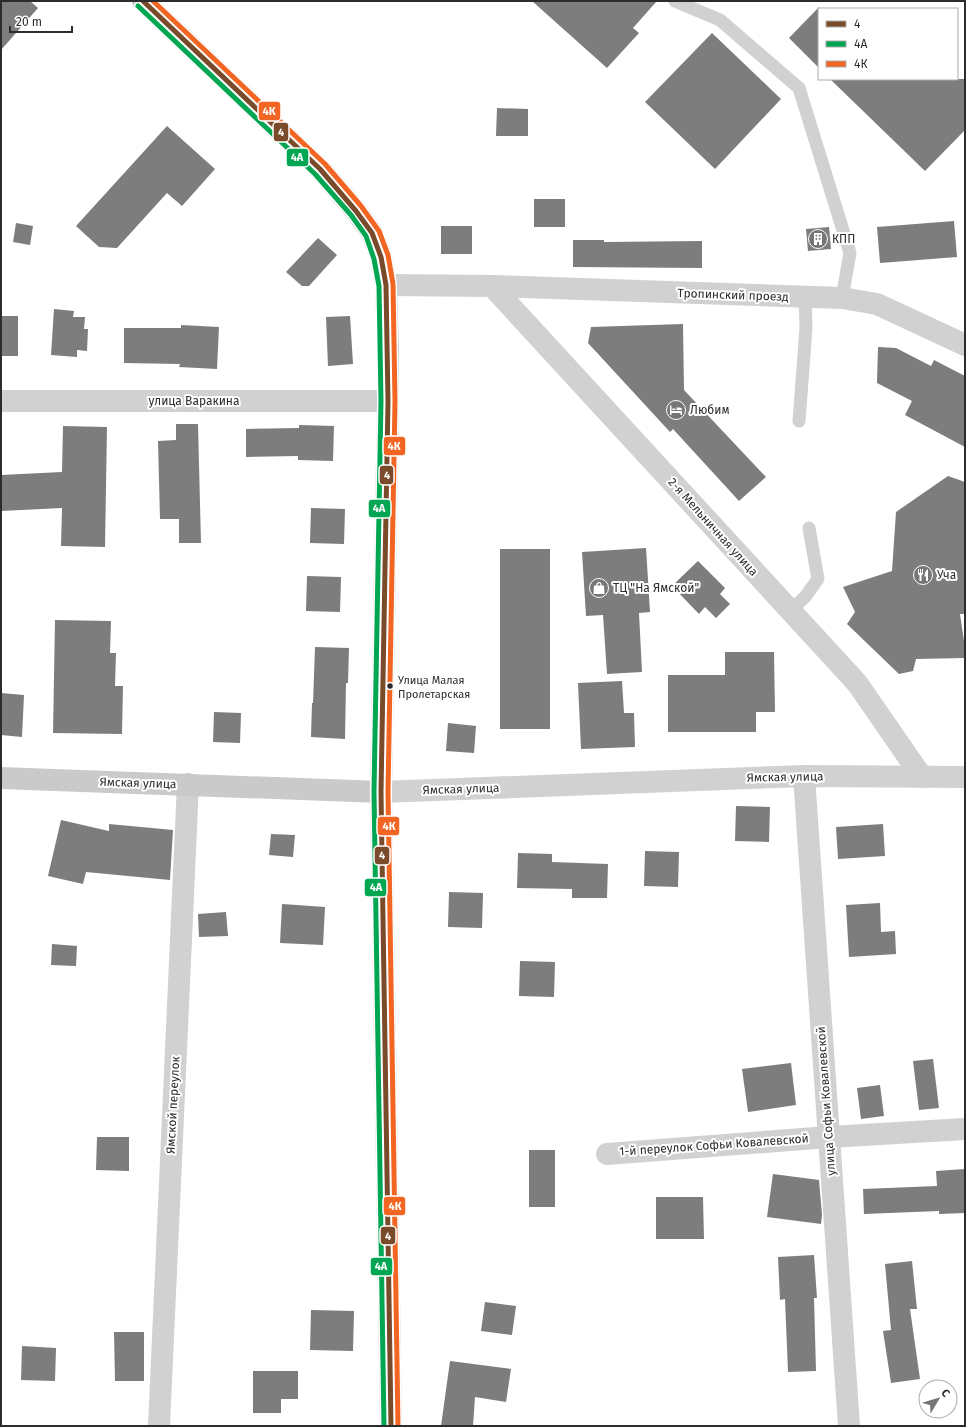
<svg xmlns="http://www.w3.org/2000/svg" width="966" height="1427" font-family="'Fira Sans',sans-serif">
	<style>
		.building { fill: #7d7d7d }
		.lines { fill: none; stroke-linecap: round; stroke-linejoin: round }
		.lane { stroke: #d1d1d1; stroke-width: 13 }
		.street { stroke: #d1d1d1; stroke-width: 22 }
		.secondary { stroke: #cacaca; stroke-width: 22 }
		.bus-1-casing { stroke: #fff; stroke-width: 8 }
		.bus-2-casing { stroke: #fff; stroke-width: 8 }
		.bus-3-casing { stroke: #fff; stroke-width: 8 }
		.bus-1 { stroke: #7a4b2a; stroke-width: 5 }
		.bus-2 { stroke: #00a651; stroke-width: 5 }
		.bus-3 { stroke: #f26522; stroke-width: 5 }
		.bus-dot { fill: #2c2c2c; stroke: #fff; stroke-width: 1.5 }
		.labels { text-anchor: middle; stroke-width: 4; stroke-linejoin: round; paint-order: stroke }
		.bus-label { font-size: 11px; fill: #2c2c2c; stroke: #fff; text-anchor: start }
		.poi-label { font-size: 12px; fill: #2c2c2c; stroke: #fff; text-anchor: start }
		.street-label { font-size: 12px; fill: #2c2c2c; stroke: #fff }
		.line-badge { stroke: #fff; stroke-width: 1.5 }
		.badge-label { font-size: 11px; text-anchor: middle; font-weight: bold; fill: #fff }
	</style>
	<rect width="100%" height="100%" fill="#fff"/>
	<g class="building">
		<path d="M1 1H30L38 8 1 50Z"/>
		<path d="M532 1H657L633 28 639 33 607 68Z"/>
		<path d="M819 7V68L789 38Z"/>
		<path d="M712 33 781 99 715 169 645 102Z"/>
		<path d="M830 79H965V130L925 171Z"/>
		<path d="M497 108 528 109V136H496Z"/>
		<path d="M167 126 215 169 182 206 167 193 117 248 99 247 76 226Z"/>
		<rect x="534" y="199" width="31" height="28"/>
		<path d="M954 221 957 257 880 263 877 227Z"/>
		<path d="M16 223 33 226 30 245 13 242Z"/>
		<rect x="441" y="226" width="31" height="28"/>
		<path d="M829 227 831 249 808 251 806 229Z"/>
		<path d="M318 238 337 255 309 286H302L286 272Z"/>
		<path d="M573 240H604V242L702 241V268L573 267Z"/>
		<path d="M54 309 74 311 73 317H85L84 329H88L87 351 77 350V357L51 355Z"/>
		<rect x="1" y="316" width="17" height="40"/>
		<path d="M350 316 353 364 328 366 326 317Z"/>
		<path d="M683 324 684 390 766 477 739 501 673 429 670 432 588 343 591 327Z"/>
		<path d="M181 325 219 327 217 369 179 367 180 364 124 363V328H181Z"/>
		<path d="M878 347 896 348 931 366 934 360 965 376V447L905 415 912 401 877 383Z"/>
		<path d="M176 424H198L201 543H179V519H160L158 441 176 440Z"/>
		<path d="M299 425 334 426 333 461 298 460V456L246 457V429L299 428Z"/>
		<path d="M63 426 107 427 105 547 61 546 62 508 1 511V475L62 472Z"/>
		<path d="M948 476 965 482V614H960L965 648V658L916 659 913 671 899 674 847 624 855 612 843 587 892 571 896 512Z"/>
		<path d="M311 508 345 509 344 544 310 543Z"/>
		<path d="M646 548 650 612 639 613 642 672 607 674 603 615 586 616 582 552Z"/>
		<rect x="500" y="549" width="50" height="180"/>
		<path d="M698 561 725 588 720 594 730 604 716 618 705 607 699 614 672 586Z"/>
		<path d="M307 576 341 577 340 612 306 611Z"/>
		<path d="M55 620 111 621 110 653H116L115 686H123L122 734 53 733Z"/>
		<path d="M315 647 349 648 348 683H346L345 739 311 737 312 703H313Z"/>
		<path d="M725 652H774L775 712H756V732H668V675H725Z"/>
		<path d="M622 681 624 713H634L635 747 581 749 578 683Z"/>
		<path d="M1 693 24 695 22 737 1 735Z"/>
		<path d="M214 712 241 713 240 743 213 742Z"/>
		<path d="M448 723 476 726 474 753 446 751Z"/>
		<path d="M736 806 770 807 769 842 735 841Z"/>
		<path d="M61 820 109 831V824L173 830 170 880 86 872 83 884 48 876Z"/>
		<path d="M883 824 885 856 838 859 836 827Z"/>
		<path d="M271 834 295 835 293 857 269 855Z"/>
		<path d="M645 851 679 852 678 887 644 886Z"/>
		<path d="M518 853 552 854V862L608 864 607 898H572V889L517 888Z"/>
		<path d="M449 892 483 893 482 928 448 927Z"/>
		<path d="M880 903 881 932 895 931 896 954 849 957 846 905Z"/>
		<path d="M282 904 325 907 323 945 280 943Z"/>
		<path d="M226 912 228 936 199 937 198 914Z"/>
		<path d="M52 944 77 946 76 966 51 965Z"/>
		<path d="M520 961 555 962 554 997 519 996Z"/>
		<path d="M933 1059 939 1108 919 1110 913 1061Z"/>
		<path d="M791 1063 796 1105 748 1112 742 1069Z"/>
		<path d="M880 1085 884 1116 861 1119 857 1088Z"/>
		<path d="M97 1137H129V1171L96 1170Z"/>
		<rect x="529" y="1150" width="26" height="57"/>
		<path d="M965 1169V1213L939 1214V1211L864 1214 863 1189 937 1186 936 1171Z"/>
		<path d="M773 1174 819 1180 822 1215 821 1224 767 1217Z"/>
		<path d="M656 1197H703L704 1239H656Z"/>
		<path d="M814 1255 817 1298H814L816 1371 788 1372 785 1299 780 1300 778 1257Z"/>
		<path d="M912 1261 917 1309H910L920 1379 891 1383 883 1331 891 1330 885 1264Z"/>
		<path d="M485 1302 516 1306 512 1335 481 1331Z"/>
		<path d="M311 1310 354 1311 353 1351 310 1350Z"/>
		<path d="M114 1332H144V1381H115Z"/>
		<path d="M22 1346 56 1348 55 1381 21 1380Z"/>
		<path d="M450 1361 511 1369 506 1402 475 1397 473 1426H441Z"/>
		<path d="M253 1371H298V1399H281V1413H253Z"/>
	</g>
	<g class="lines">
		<g class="lane">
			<path d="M675 1 720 20 799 88 850 253 842 298"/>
			<path d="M799 421 806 328 805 297"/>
			<path d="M790 611 805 597 818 579 809 528"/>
		</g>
		<g class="street">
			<path d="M386 285 492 286 842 298 877 304 965 345"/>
			<path d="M492 286 857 683 922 777"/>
			<path d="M1 401H388"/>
			<path d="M804 776 849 1426"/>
			<path d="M381 792 804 776 965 777"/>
			<path d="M607 1154 829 1137 965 1129"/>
			<path d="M159 1426 188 784"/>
		</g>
		<g class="secondary">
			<path d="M143 1 320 169 356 211 372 233 381 257 386 285 388 348V401L381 792 391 1426"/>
			<path d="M1 778 381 792"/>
		</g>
		<defs>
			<path id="bus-1" d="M143 1 320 169 356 211 372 233 381 257 386 285 388 401 381 792 391 1426"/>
			<path id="bus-2" d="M138 6 315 174 351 215 366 236 374 259 379 286 381 401 374 792 384 1426"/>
			<path id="bus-3" d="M153 1 325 164 361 206 379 231 388 255 393 284 395 401 388 792 398 1426"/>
		</defs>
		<use href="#bus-1" class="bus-1-casing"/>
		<use href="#bus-2" class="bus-2-casing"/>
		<use href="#bus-3" class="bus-3-casing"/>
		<use href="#bus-1" class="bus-1"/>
		<use href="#bus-2" class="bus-2"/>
		<use href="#bus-3" class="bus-3"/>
	</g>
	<defs>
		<symbol id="building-disc" viewBox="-11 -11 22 22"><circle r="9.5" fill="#767676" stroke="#fff"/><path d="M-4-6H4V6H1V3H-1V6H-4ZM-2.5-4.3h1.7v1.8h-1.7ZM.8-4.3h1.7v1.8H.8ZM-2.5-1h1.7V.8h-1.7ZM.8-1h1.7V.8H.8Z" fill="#fff"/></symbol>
		<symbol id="hotel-disc" viewBox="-11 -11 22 22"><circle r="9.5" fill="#767676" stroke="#fff"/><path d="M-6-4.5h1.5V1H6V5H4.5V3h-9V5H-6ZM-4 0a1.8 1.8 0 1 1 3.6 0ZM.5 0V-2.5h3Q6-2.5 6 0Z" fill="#fff"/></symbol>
		<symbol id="restaurant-disc" viewBox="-11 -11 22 22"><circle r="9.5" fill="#767676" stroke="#fff"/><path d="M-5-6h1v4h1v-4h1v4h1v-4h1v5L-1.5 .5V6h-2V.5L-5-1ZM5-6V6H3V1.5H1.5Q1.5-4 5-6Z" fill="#fff"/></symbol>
		<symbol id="shop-disc" viewBox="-11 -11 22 22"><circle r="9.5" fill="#767676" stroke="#fff"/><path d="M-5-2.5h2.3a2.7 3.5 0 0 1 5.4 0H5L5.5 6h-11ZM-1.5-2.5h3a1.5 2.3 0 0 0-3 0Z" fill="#fff"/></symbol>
	</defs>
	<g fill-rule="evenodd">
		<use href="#building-disc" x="807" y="228" width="22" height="22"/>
		<use href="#hotel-disc" x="665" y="399" width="22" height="22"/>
		<use href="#restaurant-disc" x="912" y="564" width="22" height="22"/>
		<use href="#shop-disc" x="588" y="577" width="22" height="22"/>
	</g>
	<circle class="bus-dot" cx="390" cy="686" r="3.5"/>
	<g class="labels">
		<g class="bus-label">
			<text x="398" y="684">Улица Малая<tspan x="398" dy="14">Пролетарская</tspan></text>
		</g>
		<g class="poi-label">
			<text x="832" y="243">КПП</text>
			<text x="690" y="414">Любим</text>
			<text x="937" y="579">Уча</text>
			<text x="613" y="592">ТЦ "На Ямской"</text>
		</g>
		<g class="street-label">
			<text transform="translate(733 295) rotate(2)" y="4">Тропинский проезд</text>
			<text x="194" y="405">улица Варакина</text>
			<text transform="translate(713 527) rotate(48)" y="4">2-я Мельничная улица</text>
			<text transform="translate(785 777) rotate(-1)" y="4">Ямская улица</text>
			<text transform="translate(138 783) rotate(2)" y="4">Ямская улица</text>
			<text transform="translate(461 789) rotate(-2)" y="4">Ямская улица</text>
			<text transform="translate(826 1101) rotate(-94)" y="4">улица Софьи Ковалевской</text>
			<text transform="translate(173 1105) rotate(-87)" y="4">Ямской переулок</text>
			<text transform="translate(714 1145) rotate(-4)" y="4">1-й переулок Софьи Ковалевской</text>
		</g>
	</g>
	<g class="line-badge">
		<rect x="258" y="101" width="23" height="20" rx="4" fill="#f26522"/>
		<rect x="273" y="122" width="16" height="20" rx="4" fill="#7a4b2a"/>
		<rect x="286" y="148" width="23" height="19" rx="4" fill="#00a651"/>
		<rect x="383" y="436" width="23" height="20" rx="4" fill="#f26522"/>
		<rect x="379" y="465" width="15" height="20" rx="4" fill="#7a4b2a"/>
		<rect x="368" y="499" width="23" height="19" rx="4" fill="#00a651"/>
		<rect x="377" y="816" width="23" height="20" rx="4" fill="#f26522"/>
		<rect x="374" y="846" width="16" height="19" rx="4" fill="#7a4b2a"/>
		<rect x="364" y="878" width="23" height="19" rx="4" fill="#00a651"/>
		<rect x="383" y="1196" width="23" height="20" rx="4" fill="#f26522"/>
		<rect x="380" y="1226" width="16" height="19" rx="4" fill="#7a4b2a"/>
		<rect x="370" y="1257" width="23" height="19" rx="4" fill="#00a651"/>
	</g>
	<g class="badge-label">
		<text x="269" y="115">4К</text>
		<text x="281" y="136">4</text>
		<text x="297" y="161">4А</text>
		<text x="394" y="450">4К</text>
		<text x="387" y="479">4</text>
		<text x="379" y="512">4А</text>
		<text x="389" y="830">4К</text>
		<text x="382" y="859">4</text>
		<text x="376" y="891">4А</text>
		<text x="395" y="1210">4К</text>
		<text x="388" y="1240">4</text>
		<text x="381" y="1270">4А</text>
	</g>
	<rect width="966" height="1427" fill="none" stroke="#2c2c2c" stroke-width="4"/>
	<rect x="818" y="8" width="140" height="72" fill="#ffffff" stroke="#ababab"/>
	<rect x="826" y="21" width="20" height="6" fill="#7a4b2a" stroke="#ababab"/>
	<text x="854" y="28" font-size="12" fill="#2c2c2c">4</text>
	<rect x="826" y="41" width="20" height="6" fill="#00a651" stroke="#ababab"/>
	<text x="854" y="48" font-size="12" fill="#2c2c2c">4А</text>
	<rect x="826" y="61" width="20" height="6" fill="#f26522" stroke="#ababab"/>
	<text x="854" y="68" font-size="12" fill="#2c2c2c">4К</text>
	<g transform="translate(938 1399) rotate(52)"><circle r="19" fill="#ffffff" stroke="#ababab"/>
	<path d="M0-3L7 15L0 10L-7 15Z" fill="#767676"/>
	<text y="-6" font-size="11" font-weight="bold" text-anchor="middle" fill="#2c2c2c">С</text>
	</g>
	<path d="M10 26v6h62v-6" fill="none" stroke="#2c2c2c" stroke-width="2"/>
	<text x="16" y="26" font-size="12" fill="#2c2c2c" stroke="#ffffff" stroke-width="3" paint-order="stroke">20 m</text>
</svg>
